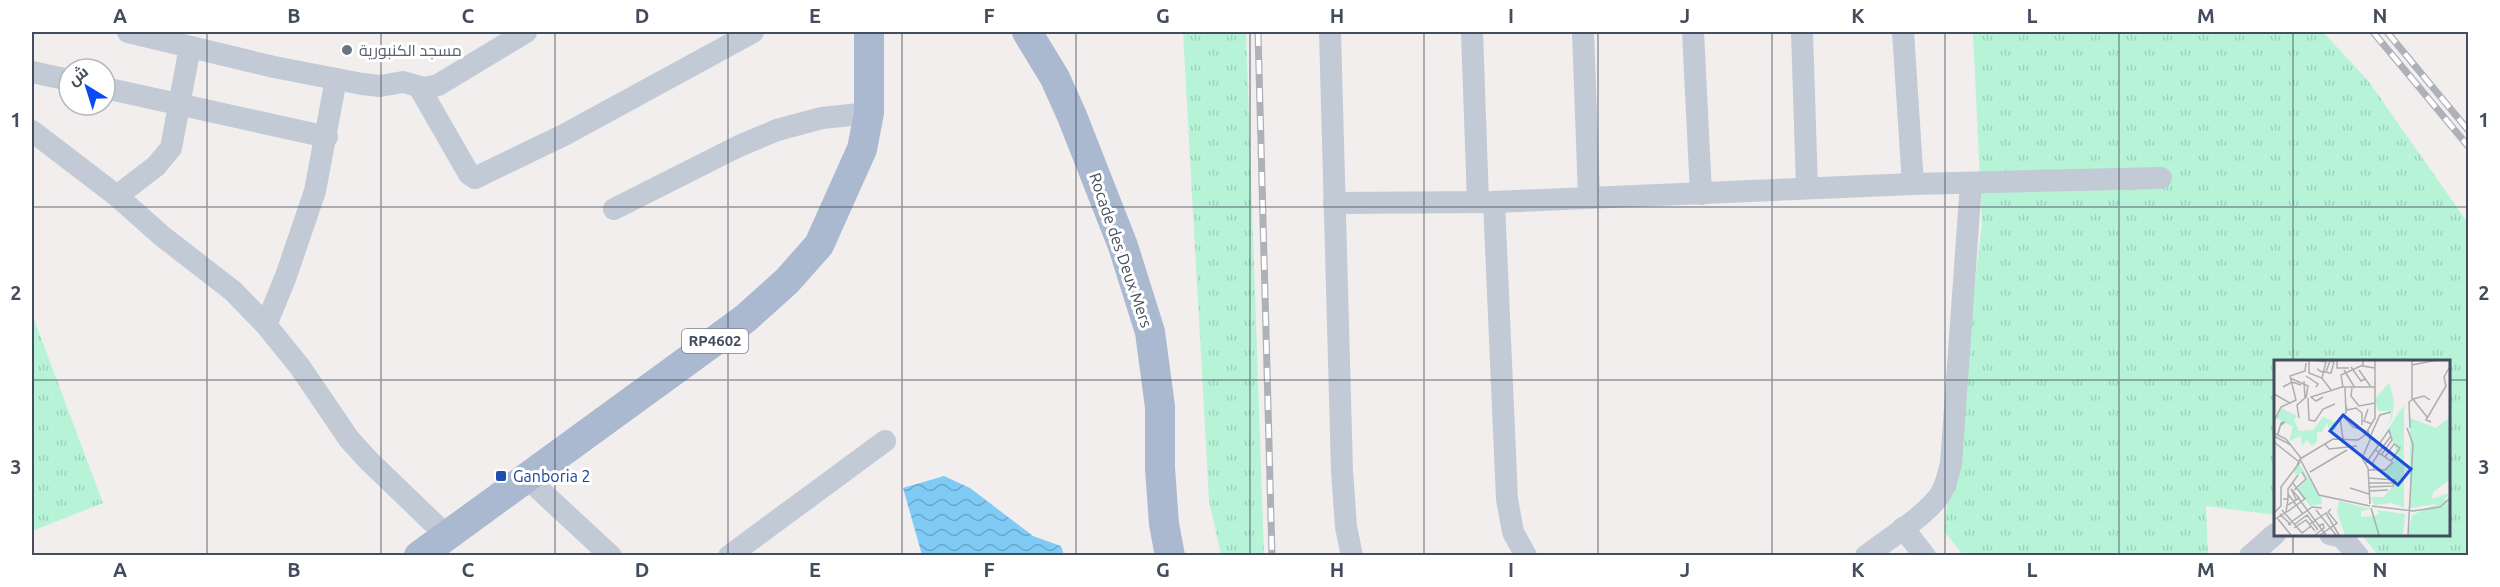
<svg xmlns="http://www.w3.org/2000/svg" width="2500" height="587" font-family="Ubuntu,Cairo,sans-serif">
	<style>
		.grass { fill: url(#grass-tufts) }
		.water { fill: url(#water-waves) }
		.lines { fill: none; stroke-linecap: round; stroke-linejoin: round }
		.minor { stroke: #c2cad6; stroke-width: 22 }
		.major { stroke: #aab8d0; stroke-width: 30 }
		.rail-casing { stroke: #afb1b9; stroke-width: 7 }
		.rail { stroke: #fff; stroke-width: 4.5; stroke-dasharray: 14; stroke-linecap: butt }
		.grid { fill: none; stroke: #444d5d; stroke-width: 1.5; stroke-opacity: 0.55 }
		.worship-dot { fill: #6b7280; stroke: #fff; stroke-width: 2 }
		.transit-dot { fill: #1a4fb4; stroke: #fff; stroke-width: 2 }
		.labels { text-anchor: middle; stroke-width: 6; stroke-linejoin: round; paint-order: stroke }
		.shield { fill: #fff; stroke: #7c828e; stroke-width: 1.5 }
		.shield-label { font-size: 15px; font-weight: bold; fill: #444d5d }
		.worship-label { font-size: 16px; fill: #5b616d; stroke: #fff; text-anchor: start }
		.street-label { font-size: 16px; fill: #444d5d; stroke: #fff }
		.transit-label { font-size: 16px; fill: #164399; stroke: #fff; text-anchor: start }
		.inset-road { fill: none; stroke: #acaeb3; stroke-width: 1.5 }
		.view { fill: #1d4ed8; fill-opacity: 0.15; stroke: #1d4ed8; stroke-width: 3 }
		.inset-edge { fill: none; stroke: #444d5d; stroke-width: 3 }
		.neatline { fill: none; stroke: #444d5d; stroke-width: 2 }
		.grid-label { font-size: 20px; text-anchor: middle; font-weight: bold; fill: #444d5d }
	</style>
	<defs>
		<pattern id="grass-tufts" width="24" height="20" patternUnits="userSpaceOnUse" patternTransform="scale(1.5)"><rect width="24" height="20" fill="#b7f3d7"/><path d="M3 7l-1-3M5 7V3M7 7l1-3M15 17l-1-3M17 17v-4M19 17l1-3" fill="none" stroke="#9fd2bb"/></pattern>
		<pattern id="water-waves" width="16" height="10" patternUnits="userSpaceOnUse" patternTransform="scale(1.5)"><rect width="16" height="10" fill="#7fcbf5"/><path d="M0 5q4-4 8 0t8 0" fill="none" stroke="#6aa7ca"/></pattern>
	</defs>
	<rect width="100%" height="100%" fill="#f1eeed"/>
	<g class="grass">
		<path d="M1183 32H1246L1264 555H1221L1209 500Z"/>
		<path d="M1973 32H2323L2369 82 2468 223V555H2378L2362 535 2448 534V362H2275V515L2206 506 2208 555H1963L1944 531 1982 224Z"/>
		<path d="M32 314 103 503 32 531Z"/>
	</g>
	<path class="water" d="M944 476 970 488 1033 536 1061 546 1064 555H922L903 488Z"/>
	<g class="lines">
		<g class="minor">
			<path d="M128 32 274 67 362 84 380 86 403 82 425 88 438 85 526 32"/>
			<path d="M1330 32 1342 471 1346 527 1352 556"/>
			<path d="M1472 32 1478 202"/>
			<path d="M1583 32 1589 197"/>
			<path d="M1693 32 1701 194"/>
			<path d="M1802 32 1807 188"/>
			<path d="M32 72 69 80"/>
			<path d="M419 87 469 174 475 178 564 135 753 32"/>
			<path d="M105 88 327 137"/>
			<path d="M32 131 117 196 162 236 233 291 266 325 300 367 349 439 368 460 447 536"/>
			<path d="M1913 184 2161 178"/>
			<path d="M117 196 156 166 171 148 190 47"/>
			<path d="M1494 202 1507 499 1513 532 1526 556"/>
			<path d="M1334 203 1494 202 1913 184 1903 32"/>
			<path d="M614 209 739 146 777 130 822 118 869 113"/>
			<path d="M266 325 286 276 315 191 336 79"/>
			<path d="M528 479 611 556"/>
			<path d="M1903 528 1925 556"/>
			<path d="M2330 534 2342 537 2358 556"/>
			<path d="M729 556 885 441"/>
			<path d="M1866 556C1889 538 1923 518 1940 495 1946 486 1948 474 1951 464L1971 183"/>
			<path d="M2250 556 2275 534"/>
		</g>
		<g class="major">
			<path d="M1027 32 1055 78 1072 116 1123 246 1150 332 1160 407V468L1164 524 1170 556"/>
			<path d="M419 556 746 318 787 281 819 245 862 149 869 113V32"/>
		</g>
		<defs>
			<g id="rail">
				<path d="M1258 32 1272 556"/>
				<path d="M2373 32 2468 146"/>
				<path d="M2387 32 2468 130"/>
			</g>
		</defs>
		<use href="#rail" class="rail-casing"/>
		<use href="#rail" class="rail"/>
	</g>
	<path class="grid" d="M207 32V556M381 32V556M555 32V556M728 32V556M902 32V556M1076 32V556M1250 32V556M1424 32V556M1598 32V556M1772 32V556M1945 32V556M2119 32V556M2293 32V362M32 207H2468M32 380H2275M2448 380H2468M2293 534V556"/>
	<circle class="worship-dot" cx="347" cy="50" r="6"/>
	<rect class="transit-dot" x="495" y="470" width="12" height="12" rx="3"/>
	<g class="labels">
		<rect class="shield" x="682" y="329" width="66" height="24" rx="4.5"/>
		<g class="shield-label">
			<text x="715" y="346">RP4602</text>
		</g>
		<g class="worship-label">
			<text x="359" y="56">مسجد الكنبورية</text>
		</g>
		<g class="street-label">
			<text transform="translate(1121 250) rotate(71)" y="6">Rocade des Deux Mers</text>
		</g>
		<g class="transit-label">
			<text x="513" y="482">Ganboria 2</text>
		</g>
	</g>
	<g transform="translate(2274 360)">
		<rect width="176" height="176" fill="#f1eeed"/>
		<path d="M115 23 120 41 118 58 90 99 116 60 118 51H104L101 39ZM130 45V148L118 143 101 145 96 137H109L122 123 118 116 110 118V111L124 95 114 69ZM7 48 23 56 20 60 25 71 39 70 49 57 61 62 64 59 61 71 55 69 53 63 48 72H43V82L38 86 33 80 28 86 26 72V76L15 81 19 67 2 58ZM136 58 162 68 175 58V120L159 132 158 139 175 133 169 143 136 148ZM25 104 47 137 48 144 36 146 24 129 33 119 28 112 25 115 19 112ZM175 139V175H134L138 155ZM65 141 97 149 87 151V157L101 156 105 154 103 150 131 154 129 175H71L63 152Z" fill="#b7f3d7"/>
		<path class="inset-road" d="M35 0V13L48 18 57 30M42 0 52 2 48 18M63 0V8H75M89 0V6L101 8M138 0V38L153 57M138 5 163 0M77 7 87 21 91 19M43 9 45 10 46 11 49 12H52L55 13H57L60 2 56 1 52 12M70 10 81 28M85 10 97 27M32 16 44 24 42 27M16 18 34 26 32 38M9 27 18 22 27 25M69 27 67 15 89 5M78 28 77 36 85 46 101 43M0 34 16 43 7 47 0 61M49 37 42 41 37 37 68 27H101M34 38 35 60 41 61 49 49 61 44M139 39 150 36 156 40M16 43 22 40 16 16 31 11 32 3M72 46 73 50 82 48 88 53V65M94 49 90 61 98 64M69 56 79 67 92 71M25 58 23 45 31 38 30 21M157 62 152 60 172 26 170 17 175 8M133 68 139 84 134 175M136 68 135 42 139 39M94 71 96 80 88 98 94 108 96 144M0 73 12 79 27 98M4 74 7 63 11 62 6 66M0 76 17 85M96 77 106 55 117 52M69 79 66 58 72 53 71 28M0 82 24 101M51 84 55 89 83 86M101 89 105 93 117 101 126 88 120 84 111 97M105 92 117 76M26 99 59 79 84 80 91 75 101 58V0M92 103 115 70 118 80 108 94M23 105 26 99 45 135 96 146M94 110H111L119 102M100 110 99 102 105 93M36 112 73 90M94 118 121 120 119 126 95 127M18 122 31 139M95 123H121M76 128 95 134M20 130 32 119 28 112M95 131 114 130M14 134 29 154M14 139V129L24 115M25 139 52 175M14 145 25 138 17 129 22 139M98 146 139 151 166 147 176 138M97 148 105 175M8 150 28 173 37 166M42 150 62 175M13 152 32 138M0 153 7 146V127L26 102M6 154 17 165 14 164M4 159 17 175M0 160 12 152 14 139H9M16 163 38 147 48 148M21 164 33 155 44 170M36 164 52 153 65 175M20 168 32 160 41 171M41 175 50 168 49 164 44 166M46 175 63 163 54 152 57 149"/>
		<path class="view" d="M69 55 137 109 124 125 56 71Z"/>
		<rect width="176" height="176" class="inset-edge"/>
	</g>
	<rect width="2500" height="587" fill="none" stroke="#ffffff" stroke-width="66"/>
	<g transform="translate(87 87) rotate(322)"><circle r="28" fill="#ffffff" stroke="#b4b8be" stroke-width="1.5"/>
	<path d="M0-4.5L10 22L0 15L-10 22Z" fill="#074bf1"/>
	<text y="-9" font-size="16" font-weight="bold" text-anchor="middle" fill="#444d5d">ش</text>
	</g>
	<rect x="33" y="33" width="2434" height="521" class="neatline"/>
	<g class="grid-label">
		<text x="120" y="23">A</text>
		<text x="294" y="23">B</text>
		<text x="468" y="23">C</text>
		<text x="642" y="23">D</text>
		<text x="815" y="23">E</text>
		<text x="989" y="23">F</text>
		<text x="1163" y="23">G</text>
		<text x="1337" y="23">H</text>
		<text x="1511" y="23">I</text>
		<text x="1685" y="23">J</text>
		<text x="1858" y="23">K</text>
		<text x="2032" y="23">L</text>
		<text x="2206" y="23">M</text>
		<text x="2380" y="23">N</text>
		<text x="16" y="127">1</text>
		<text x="2484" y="127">1</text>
		<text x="16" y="300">2</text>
		<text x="2484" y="300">2</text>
		<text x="16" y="474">3</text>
		<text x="2484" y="474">3</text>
		<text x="120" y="577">A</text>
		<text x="294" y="577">B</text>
		<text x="468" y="577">C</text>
		<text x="642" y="577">D</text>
		<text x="815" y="577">E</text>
		<text x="989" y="577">F</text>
		<text x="1163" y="577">G</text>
		<text x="1337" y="577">H</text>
		<text x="1511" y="577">I</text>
		<text x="1685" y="577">J</text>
		<text x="1858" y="577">K</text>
		<text x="2032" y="577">L</text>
		<text x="2206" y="577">M</text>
		<text x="2380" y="577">N</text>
	</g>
</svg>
